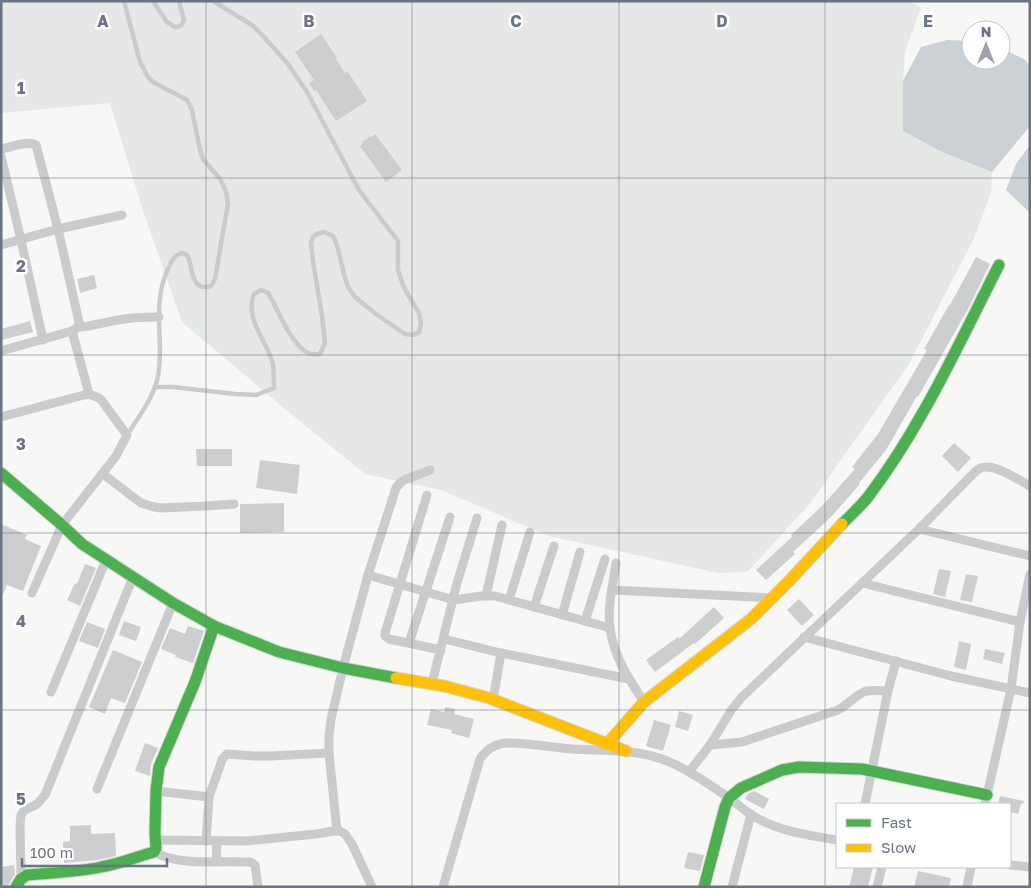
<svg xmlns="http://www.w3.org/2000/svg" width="1031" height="888" font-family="'Golos Text',sans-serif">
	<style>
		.green { fill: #e5e8e4 }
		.water { fill: #ccd1d5 }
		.building { fill: #cdcecf }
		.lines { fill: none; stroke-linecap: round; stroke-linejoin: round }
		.fast-casing { stroke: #d4d5d5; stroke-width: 13 }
		.slow-casing { stroke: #d4d5d5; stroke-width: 13 }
		.lane { stroke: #cacbcc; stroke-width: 4.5 }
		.street { stroke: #cacbcc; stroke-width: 9 }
		.fast { stroke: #4caf50; stroke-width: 11 }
		.slow { stroke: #ffc107; stroke-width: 11 }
		.grid { fill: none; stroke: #6a7583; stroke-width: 1; stroke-opacity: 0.55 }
		.grid-label { font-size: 16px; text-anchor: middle; font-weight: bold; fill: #6a7583; stroke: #fff; stroke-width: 5; stroke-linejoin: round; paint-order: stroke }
	</style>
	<rect width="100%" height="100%" fill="#f7f7f6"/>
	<path class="green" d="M1 1H910L921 8 905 51 903 81V131L942 152 992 172 991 193 974 238 909 364 809 505 747 572 718 573 549 536 441 490 365 474 285 409 182 322 143 211 110 103 1 113Z"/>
	<g class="water">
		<path d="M947 40 971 41V60H1001V48L1024 59 1030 66V126L992 172 942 152 903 131V81L921 47Z"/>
		<path d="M1030 145V213L1006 190 1016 164Z"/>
	</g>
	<g class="building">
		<path d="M321 34 337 58 336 59 345 73 348 72 367 101 336 121 316 90 314 91 309 83 314 80 295 52Z"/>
		<path d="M375 134 402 170 386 182 360 146 363 143 362 142 371 136 372 137Z"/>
		<path d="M976 257 990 264 968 309 918 397 917 396 886 450 859 483 860 484 831 517 793 552 795 554 766 580 756 570 792 537 791 535 822 506 855 469 852 467 878 434 927 350 924 349 949 305H950Z"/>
		<path d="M94 275 97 288 80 293 77 279Z"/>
		<path d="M30 321 33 332 1 340V329Z"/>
		<path d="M954 443 971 458 958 472 942 456Z"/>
		<path d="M196 449H232V466H197Z"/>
		<path d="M260 460 300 465 297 494 256 488Z"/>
		<path d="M284 503V532L240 533V504Z"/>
		<path d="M1 524 27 535 25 539 41 546 23 591 7 585 1 599Z"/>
		<path d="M85 564 96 568 80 606 67 600 75 583 77 584Z"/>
		<path d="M939 569 951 571 945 597 933 594Z"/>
		<path d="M966 574 978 576 972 602 960 600Z"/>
		<path d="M799 599 814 615 802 626 787 610Z"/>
		<path d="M714 607 724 618 695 644 694 643 655 672 646 660 678 637 679 639Z"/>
		<path d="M124 621 141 627 136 641 119 635Z"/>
		<path d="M87 622 105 629 98 648 79 641Z"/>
		<path d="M188 626 204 631 193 663 175 657 176 655 161 649 170 628 185 634Z"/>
		<path d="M959 641 971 644 966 670 954 667Z"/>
		<path d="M985 649 1005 653 1002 664 983 659Z"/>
		<path d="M113 650 142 662 125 703 111 698 105 714 89 707Z"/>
		<path d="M445 707 455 709 454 714 474 719 469 738 451 733 452 730 427 725 431 709 444 712Z"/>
		<path d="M679 711 693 715 688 731 675 727Z"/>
		<path d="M654 720 671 725 663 751 646 746Z"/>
		<path d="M145 743 158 748 151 764 150 776 135 771Z"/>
		<path d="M754 791 769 799 764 809 745 799 748 794Z"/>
		<path d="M1000 796 1024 801 1023 804H1021L1018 814 1010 812V804H998Z"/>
		<path d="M91 825V834L115 833 116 856 98 860 64 863 63 842 70 841V826Z"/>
		<path d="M688 852 704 855 700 871 684 868Z"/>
		<path d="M14 865 15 874 8 886H1V867Z"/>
		<path d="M854 867H873L868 887H849Z"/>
		<path d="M918 871 951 878 949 887H914Z"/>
	</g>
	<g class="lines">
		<defs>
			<g id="fast">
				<path d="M1 473 62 525 82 544 173 603 214 626 279 652 343 668 396 678"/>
				<path d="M842 524C851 515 860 507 868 497 922 426 959 343 999 265"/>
				<path d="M16 887 21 879 27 875C51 873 78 872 101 867 119 864 136 857 154 852L156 848 155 833 156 791 159 767 195 682 214 626"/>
				<path d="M704 887 725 807 729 798 741 788 782 770 799 767 862 769 987 795"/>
			</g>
			<g id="slow">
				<path d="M396 678 444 686 489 698 626 751"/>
				<path d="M607 744 644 702 751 619 790 580 842 524"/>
			</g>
		</defs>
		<use href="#fast" class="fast-casing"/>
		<use href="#slow" class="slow-casing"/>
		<g class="lane">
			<path d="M124 1 140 62 148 77 153 82 187 100 192 110 200 150 203 159 220 179 226 191 228 204 215 279C213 283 212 287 206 287 191 288 192 266 188 256L183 253C176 254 173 258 170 265 156 290 159 319 160 347 160 358 160 370 157 381 151 401 138 418 127 435"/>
			<path d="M153 1 167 22 175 27 181 26 184 20 179 1"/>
			<path d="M155 387H173L235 394 256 395 274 388C274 381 274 372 273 364 267 341 244 319 254 294L261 290 268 293C278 309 291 345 308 353 311 355 316 354 320 354L325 343 322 316 313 261 311 243 313 237 317 234 324 232 333 236 337 245 344 274 348 287 355 297 376 314 405 334 413 335 419 332 421 323 419 313 404 288 398 270V241L359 190 307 92 288 64 264 37 252 25 213 1"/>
		</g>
		<g class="street">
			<path d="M1 149C12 147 27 140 36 145L58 229 122 215"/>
			<path d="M1 156 21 240 43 340"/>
			<path d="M1 245 58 229 79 322 78 327 72 331 1 351"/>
			<path d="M78 327C92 327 104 322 118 320 132 317 145 317 159 317"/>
			<path d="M72 331 89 394"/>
			<path d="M1 417 84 395 89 394 99 398 102 401 127 435 116 456 62 525 32 593"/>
			<path d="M103 474 141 503 154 507 161 508 205 506 234 504"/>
			<path d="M427 495 385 633V636L389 639 441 650"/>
			<path d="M919 529 1030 556"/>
			<path d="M616 563C613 584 607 608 610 629 614 657 629 679 644 702"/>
			<path d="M368 575 454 600 481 596H495L610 628"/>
			<path d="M862 583 1020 622"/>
			<path d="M612 590 772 598"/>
			<path d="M486 596 502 525"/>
			<path d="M509 600 530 532"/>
			<path d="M534 607 554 546"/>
			<path d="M562 615 580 552"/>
			<path d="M585 621 605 559"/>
			<path d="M804 637 951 676 1030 693"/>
			<path d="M444 639 501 653 629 679"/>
			<path d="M409 643 450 517"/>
			<path d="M432 683 457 583 477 518"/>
			<path d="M51 692 106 560"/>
			<path d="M493 700 501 653"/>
			<path d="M710 745 742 742 838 710C848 705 855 695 866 691 873 690 881 691 888 691"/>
			<path d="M689 772 710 745 732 709 741 698 919 529 975 472C978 469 981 467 986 467 998 466 1019 480 1030 486"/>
			<path d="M97 789 173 603"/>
			<path d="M156 791 209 797"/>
			<path d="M865 804 888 691 896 661"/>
			<path d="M985 804 1011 689 1020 622 1030 574"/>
			<path d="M337 831 329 753V736L331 719 343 668 368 575 396 488 401 482 404 480 430 470"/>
			<path d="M156 840 246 841 316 834 333 831H340L345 834 352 844 372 887"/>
			<path d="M206 841 209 797 221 763 222 759 227 754 254 756H271L329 753"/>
			<path d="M154 852C181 867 220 860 250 862L255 865 258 887"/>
			<path d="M216 862 217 841"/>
			<path d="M1010 865 1030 867"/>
			<path d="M21 879 20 825 21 815 24 810 36 805 45 795 133 577"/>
			<path d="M443 887 480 759C487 749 493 745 505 743 528 743 551 747 573 749 605 751 638 749 667 761 686 768 712 786 729 798 736 803 743 809 750 814 776 831 807 835 837 840"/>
			<path d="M732 887 751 814"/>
			<path d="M877 887 882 867"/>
			<path d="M967 887 971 867"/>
		</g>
		<use href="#fast" class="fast"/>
		<use href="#slow" class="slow"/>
	</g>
	<path class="grid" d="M206 1V887M412 1V887M619 1V887M825 1V887M1 178H1030M1 355H1030M1 533H1030M1 710H1030"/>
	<g class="grid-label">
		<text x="103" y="27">A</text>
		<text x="309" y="27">B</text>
		<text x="516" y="27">C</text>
		<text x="722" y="27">D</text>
		<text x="928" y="27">E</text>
		<text x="21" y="94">1</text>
		<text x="21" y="272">2</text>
		<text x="21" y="450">3</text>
		<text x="21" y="627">4</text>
		<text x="21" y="805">5</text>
	</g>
	<rect width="1031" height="888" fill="none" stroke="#6a7583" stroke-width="5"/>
	<rect x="836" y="803" width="175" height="65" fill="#ffffff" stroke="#c3c8cd"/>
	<rect x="846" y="819" width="25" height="8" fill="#4caf50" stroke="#c3c8cd"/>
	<text x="881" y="828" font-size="15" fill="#6a7583">Fast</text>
	<rect x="846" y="844" width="25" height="8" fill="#ffc107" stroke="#c3c8cd"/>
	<text x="881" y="853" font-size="15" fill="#6a7583">Slow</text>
	<g transform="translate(986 45)"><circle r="24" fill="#ffffff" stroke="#c3c8cd"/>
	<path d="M0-4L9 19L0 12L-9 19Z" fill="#9ba2ab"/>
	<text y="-8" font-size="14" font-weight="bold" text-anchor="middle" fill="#6a7583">N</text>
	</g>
	<path d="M22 858v8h145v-8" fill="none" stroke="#6a7583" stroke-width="2.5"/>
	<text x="30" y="858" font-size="15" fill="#6a7583" stroke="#ffffff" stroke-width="4" paint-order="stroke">100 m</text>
</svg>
